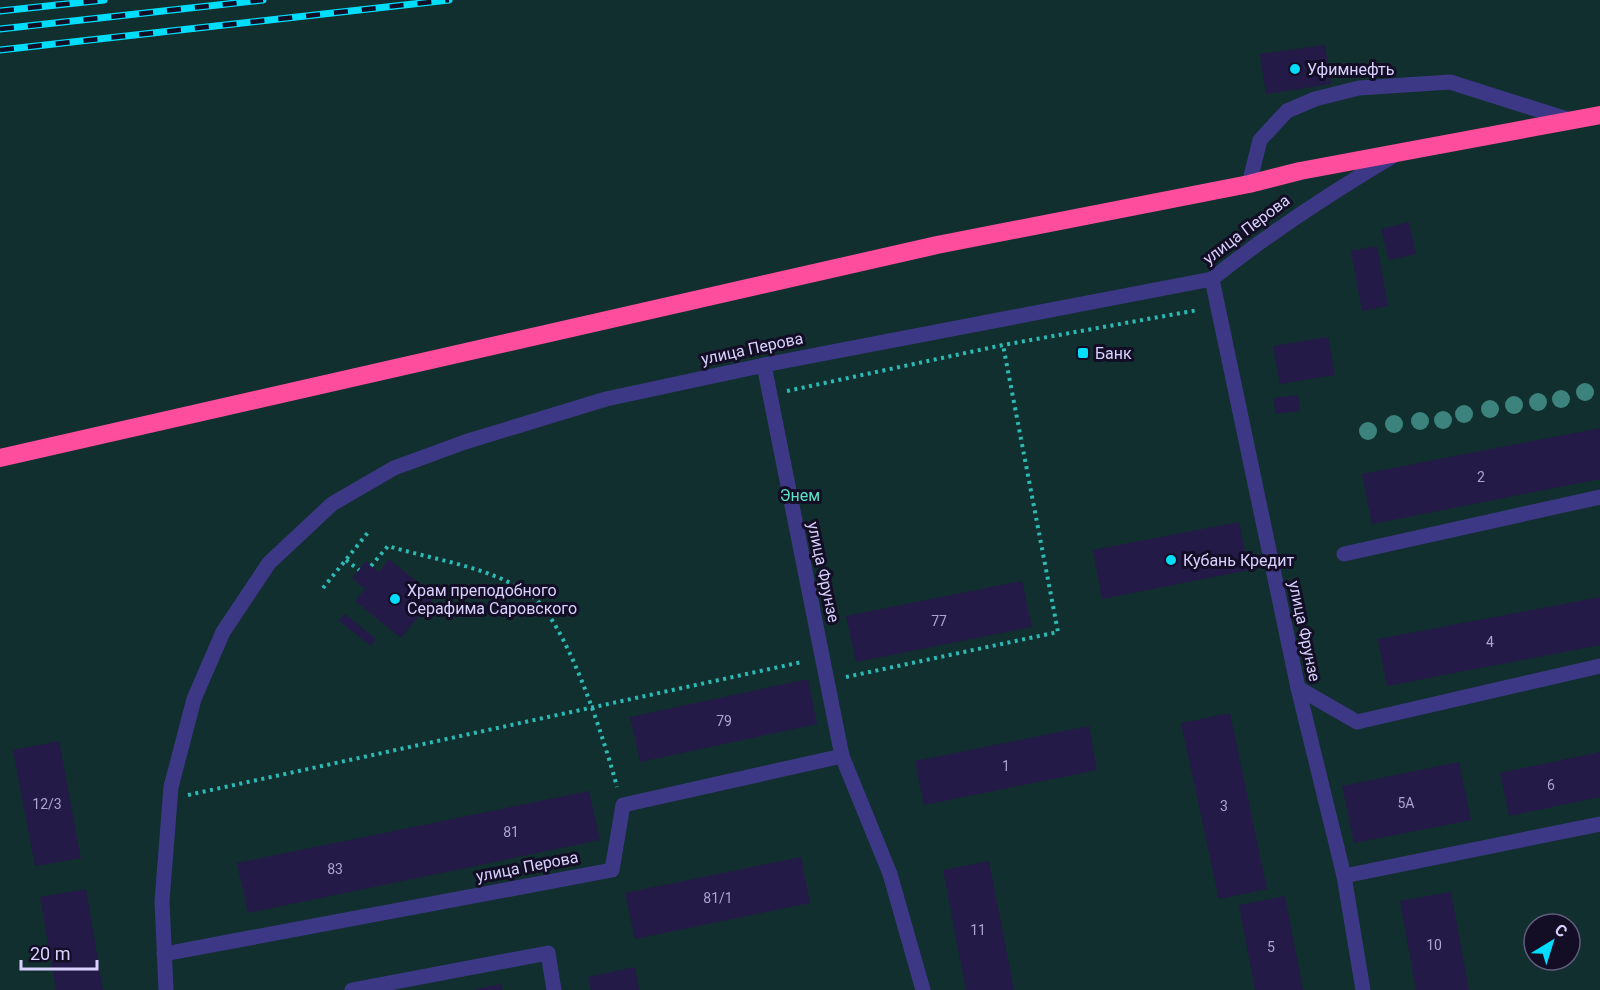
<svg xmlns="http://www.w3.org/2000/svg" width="1600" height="990" font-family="Roboto,sans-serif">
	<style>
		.green { fill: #112f2f; fill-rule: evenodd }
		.building { fill: #241a47 }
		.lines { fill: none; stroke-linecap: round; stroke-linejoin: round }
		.path { stroke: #2cbab5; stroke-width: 4; stroke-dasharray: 3 4.5; stroke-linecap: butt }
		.minor { stroke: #3d3885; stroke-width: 15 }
		.highway { stroke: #ff4d9e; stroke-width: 18 }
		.rail-casing { stroke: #00ddfd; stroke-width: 7 }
		.rail { stroke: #130e25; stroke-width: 4.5; stroke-dasharray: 14; stroke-linecap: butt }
		.tree { fill: #3b837c }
		.poi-dot { fill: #00ddfd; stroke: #130e25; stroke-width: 2 }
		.labels { text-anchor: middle; stroke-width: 6; stroke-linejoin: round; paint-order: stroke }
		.number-label { font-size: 14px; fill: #aca4d1 }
		.poi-label { font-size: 16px; fill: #d9d2ff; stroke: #130e25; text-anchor: start }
		.street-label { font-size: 16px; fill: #d9d2ff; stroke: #130e25 }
		.park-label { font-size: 16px; fill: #5be3c4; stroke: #130e25 }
	</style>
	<rect width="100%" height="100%" fill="#130e25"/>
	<path class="green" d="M0 0H1600V990H0ZM1534 924H1570V960H1534Z"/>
	<g class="building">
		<path d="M1325 45 1331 84 1266 94 1260 54Z"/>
		<path d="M1409 222 1416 254 1389 260 1381 229Z"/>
		<path d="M1377 246 1388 306 1362 311 1351 251Z"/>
		<path d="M1328 337 1335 375 1280 384 1273 346Z"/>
		<path d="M1298 395 1300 411 1276 414 1273 398Z"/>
		<path d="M1600 428V479L1372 524 1362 474Z"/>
		<path d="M1239 522 1249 570 1102 599 1093 550Z"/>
		<path d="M389 559 435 596 401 638 355 601 365 589 352 578 366 561 379 572Z"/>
		<path d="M1022 581 1032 627 856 662 846 616Z"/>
		<path d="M1600 597V645L1387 686 1378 639Z"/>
		<path d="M345 614 376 639 371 646 339 621Z"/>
		<path d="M808 679 817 724 640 762 630 717Z"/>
		<path d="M1230 713 1267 889 1219 899 1181 723Z"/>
		<path d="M1089 726 1097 770 924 805 915 761Z"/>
		<path d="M59 741 81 858 35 866 13 750Z"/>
		<path d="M1600 752V797L1509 816 1500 773Z"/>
		<path d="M1459 762 1471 820 1354 843 1342 786Z"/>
		<path d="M589 791 600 840 248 913 237 863Z"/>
		<path d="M801 857 810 903 635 939 625 893Z"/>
		<path d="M989 861 1014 990H966L943 870Z"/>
		<path d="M86 889 103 990H56L40 897Z"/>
		<path d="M1451 892 1469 990H1416L1400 901Z"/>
		<path d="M1285 896 1303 990H1255L1239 905Z"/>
		<path d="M635 967 639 990H591L588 977Z"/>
		<path d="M501 984 502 990H476V989Z"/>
	</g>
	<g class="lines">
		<g class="path">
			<path d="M787 391 1003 345 1198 310"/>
			<path d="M346 560 359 570"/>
			<path d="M371 566 388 546C434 560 487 566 528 593 566 617 605 742 617 787"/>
			<path d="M323 588 370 530"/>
			<path d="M846 677 1058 632 1003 345"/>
			<path d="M188 795 802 662"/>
		</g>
		<g class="minor">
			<path d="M1249 184 1260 140 1287 111 1315 99 1359 88 1450 82 1570 120"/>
			<path d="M1212 279 1298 688 1344 876 1363 990"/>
			<path d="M764 365 842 756 890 874 923 990"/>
			<path d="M1344 554 1600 497"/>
			<path d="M1298 688 1357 722 1600 666"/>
			<path d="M1344 876 1600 824"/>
			<path d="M164 954 612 870 623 805 842 756"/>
			<path d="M166 990 162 901 171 787 194 699 223 632 269 563 332 504 394 468 465 442 606 399 764 365 1212 279C1269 233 1329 194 1393 156"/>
			<path d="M352 990 548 953 554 990"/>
		</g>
		<path class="highway" d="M0 458 937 245 1249 184 1300 171 1600 115"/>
		<defs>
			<g id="rail">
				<path d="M0 11 104 0"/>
				<path d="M0 29 263 0"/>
				<path d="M0 50 449 0"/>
			</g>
		</defs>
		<use href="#rail" class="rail-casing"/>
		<use href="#rail" class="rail"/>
	</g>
	<g class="tree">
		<circle cx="1585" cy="392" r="9"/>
		<circle cx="1561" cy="399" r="9"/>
		<circle cx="1538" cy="402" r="9"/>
		<circle cx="1514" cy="405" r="9"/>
		<circle cx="1490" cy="409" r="9"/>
		<circle cx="1464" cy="414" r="9"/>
		<circle cx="1443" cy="420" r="9"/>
		<circle cx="1420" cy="421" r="9"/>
		<circle cx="1394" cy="424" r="9"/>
		<circle cx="1368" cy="431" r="9"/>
	</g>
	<g class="poi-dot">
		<circle cx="1295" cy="69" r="6"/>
		<rect x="1077" y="347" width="12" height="12" rx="3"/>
		<circle cx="1171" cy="560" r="6"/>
		<circle cx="395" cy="599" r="6"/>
	</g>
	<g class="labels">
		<g class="number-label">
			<text x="1481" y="482">2</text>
			<text x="939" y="626">77</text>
			<text x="1490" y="647">4</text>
			<text x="724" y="726">79</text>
			<text x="1006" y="771">1</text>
			<text x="1551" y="790">6</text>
			<text x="1406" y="808">5А</text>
			<text x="47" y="809">12/3</text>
			<text x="1224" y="811">3</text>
			<text x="511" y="837">81</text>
			<text x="335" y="874">83</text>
			<text x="718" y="903">81/1</text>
			<text x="978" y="935">11</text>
			<text x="1434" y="950">10</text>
			<text x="1271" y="952">5</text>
		</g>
		<g class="poi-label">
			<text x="1307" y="75">Уфимнефть</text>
			<text x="1095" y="359">Банк</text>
			<text x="1183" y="566">Кубань Кредит</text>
			<text x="407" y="596">Храм преподобного<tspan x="407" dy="18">Серафима Саровского</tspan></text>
		</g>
		<g class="street-label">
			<text transform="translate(1246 229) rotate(-37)" y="6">улица Перова</text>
			<text transform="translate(752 348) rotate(-12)" y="6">улица Перова</text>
			<text transform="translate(824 572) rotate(78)" y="6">улица Фрунзе</text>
			<text transform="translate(1305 631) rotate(78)" y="6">улица Фрунзе</text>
			<text transform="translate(527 866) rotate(-11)" y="6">улица Перова</text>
		</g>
		<g class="park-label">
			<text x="800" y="501">Энем</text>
		</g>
	</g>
	<g transform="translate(1552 942) rotate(38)"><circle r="28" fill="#130e25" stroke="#625c7c" stroke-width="1.5"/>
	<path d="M0-4.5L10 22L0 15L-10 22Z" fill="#00ddfd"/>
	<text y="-9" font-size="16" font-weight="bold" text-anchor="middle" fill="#d9d2ff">С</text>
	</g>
	<path d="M21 960v9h76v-9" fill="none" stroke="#d9d2ff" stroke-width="3"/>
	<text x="30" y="960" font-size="18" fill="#d9d2ff" stroke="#130e25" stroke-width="4.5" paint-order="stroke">20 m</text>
</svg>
